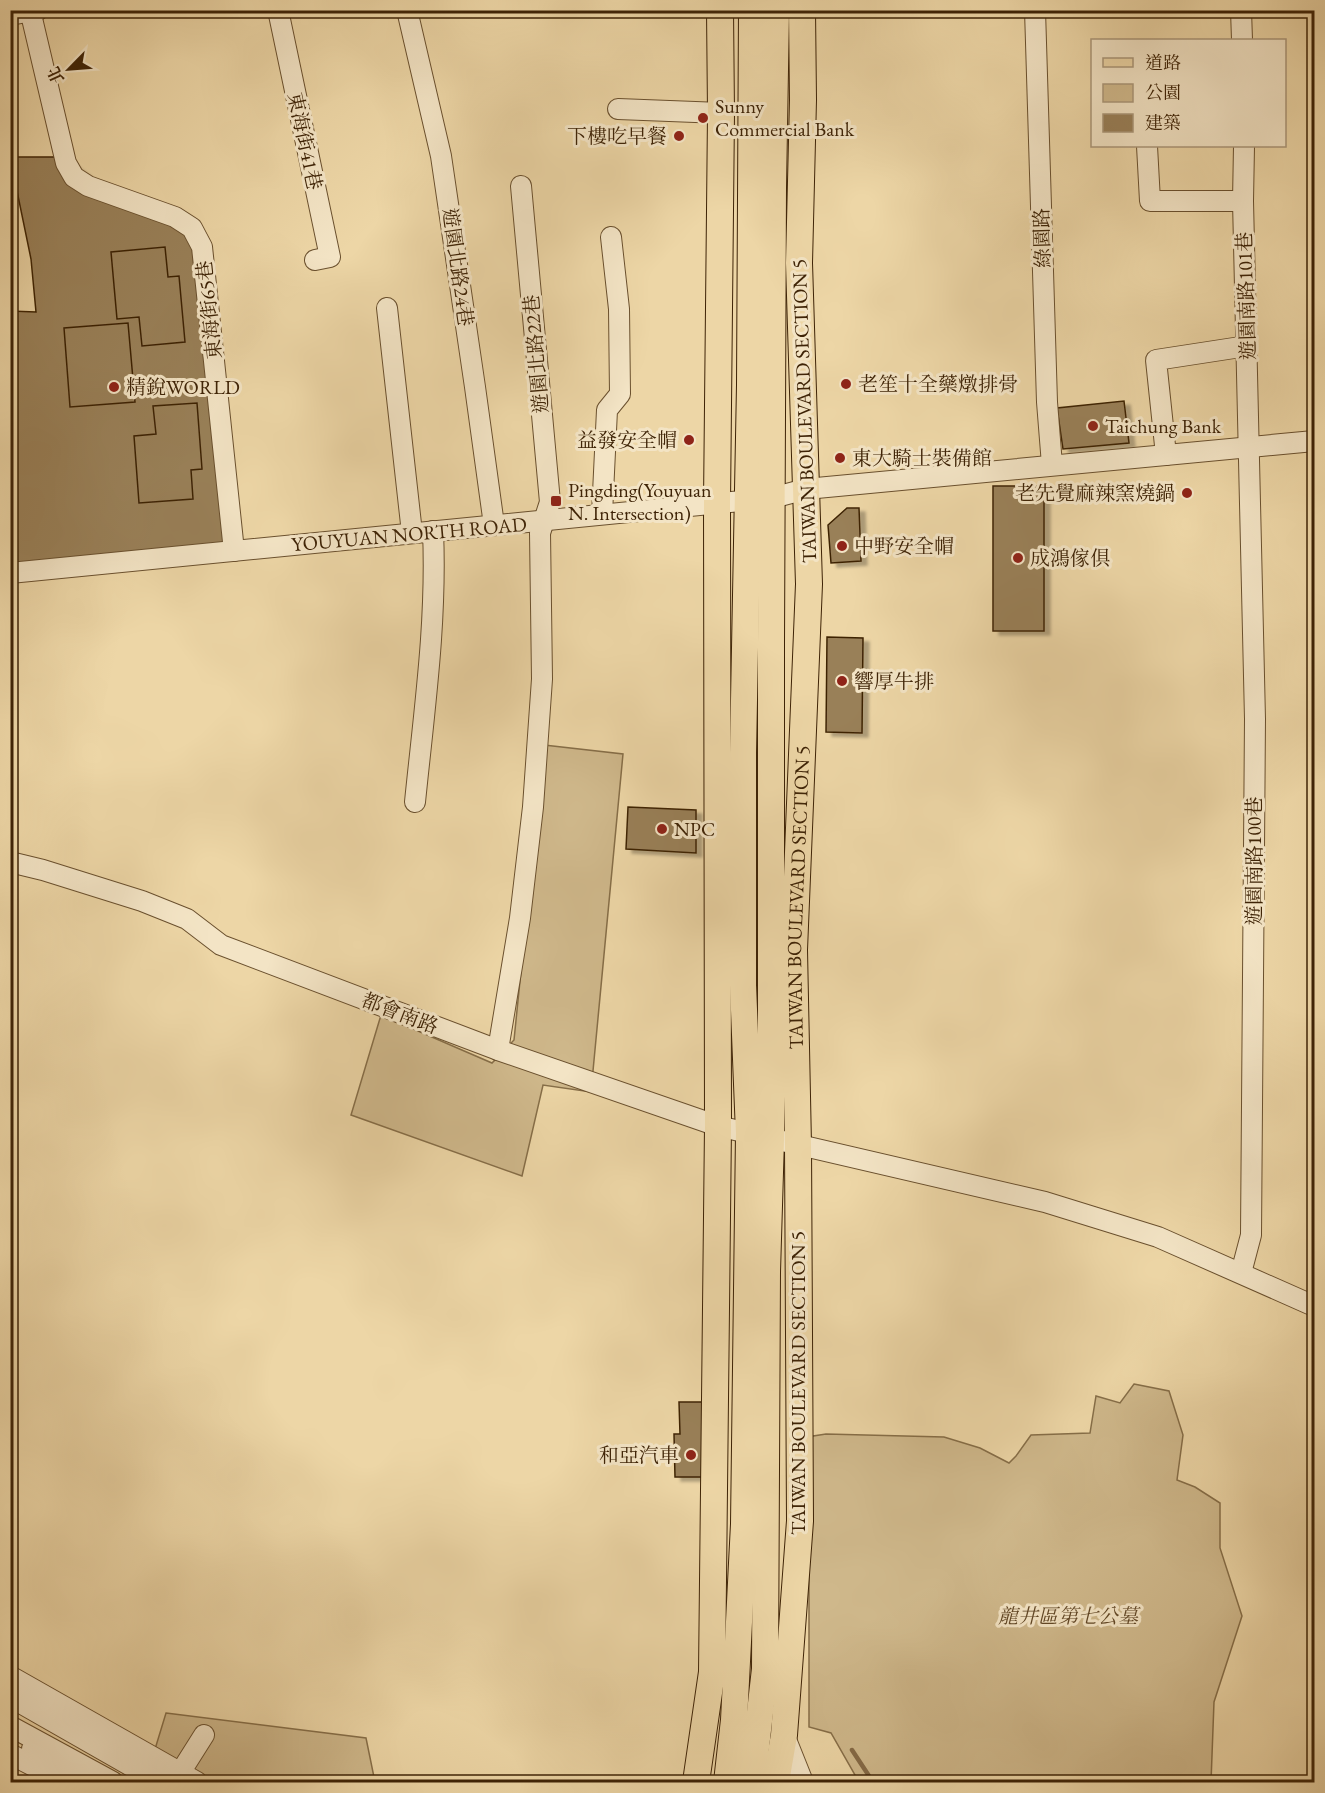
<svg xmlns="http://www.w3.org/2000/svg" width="1325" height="1793" font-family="'EB Garamond','Noto Serif TC',serif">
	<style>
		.green { fill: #cfb88b; stroke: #866e48; stroke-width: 1.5 }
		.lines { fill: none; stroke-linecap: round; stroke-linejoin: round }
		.stream { stroke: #846a46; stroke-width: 4.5 }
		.building { fill: #998059; stroke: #3e2306; stroke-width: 1.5; filter: url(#shadow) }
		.minor-casing { stroke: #6a502e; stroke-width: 22 }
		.major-casing { stroke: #3e2306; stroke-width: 28 }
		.minor { stroke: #f3e4c5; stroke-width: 20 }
		.major { stroke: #edd6a6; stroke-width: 26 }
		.poi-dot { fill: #8f2418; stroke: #f3e4c5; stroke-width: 2 }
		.labels { text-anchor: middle; stroke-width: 6; stroke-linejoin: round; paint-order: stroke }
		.poi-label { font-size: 20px; fill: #3e2306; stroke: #f3e4c5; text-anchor: start }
		.street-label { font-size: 20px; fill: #3e2306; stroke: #f3e4c5 }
		.park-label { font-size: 20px; font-style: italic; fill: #624827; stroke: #f3e4c5 }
	</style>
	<defs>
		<filter id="shadow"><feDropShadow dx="6" dy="4" stdDeviation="1.5" flood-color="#0004"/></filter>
	</defs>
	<rect width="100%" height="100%" fill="#edd6a6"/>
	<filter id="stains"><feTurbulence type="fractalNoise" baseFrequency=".00333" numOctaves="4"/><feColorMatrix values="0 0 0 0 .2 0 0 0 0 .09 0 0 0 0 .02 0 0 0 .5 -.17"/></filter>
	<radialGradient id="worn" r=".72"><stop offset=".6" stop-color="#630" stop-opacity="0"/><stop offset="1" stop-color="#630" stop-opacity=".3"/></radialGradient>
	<g class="green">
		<path d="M544 745 623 754 591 1092 543 1085 522 1176 351 1115 381 1015 492 1063 514 1040Z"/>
		<path d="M1134 1384 1169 1391 1183 1435 1177 1480 1195 1487 1220 1503V1548L1242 1616 1214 1702 1211 1782H859L831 1733 809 1727V1505L807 1437 826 1434 944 1437 980 1448 1009 1463 1016 1456 1031 1435 1090 1433 1096 1396 1120 1403Z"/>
		<path d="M166 1713 366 1738 375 1782H145Z"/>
	</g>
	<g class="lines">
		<path class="stream" d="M852 1750 873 1782"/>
	</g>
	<g class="building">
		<path d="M10 157H64L113 195 192 228 234 551 10 573V311L36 312 31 259Z"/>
		<path d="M165 247 168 277 179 276 185 342 142 346 139 317 117 319 111 252Z"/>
		<path d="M128 323 135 402 70 407 64 328Z"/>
		<path d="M1124 401 1129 443 1063 449 1057 408Z"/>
		<path d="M197 403 202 469 191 470 193 499 139 503 134 436 156 434 153 406Z"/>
		<rect x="993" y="486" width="51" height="145"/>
		<path d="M847 508H859L861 561 831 563 828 525Z"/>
		<path d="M827 637 863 638 862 733 826 732Z"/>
		<path d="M628 807 696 810V853L626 849Z"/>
		<path d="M679 1402H706L707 1477H675L674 1434H680Z"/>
	</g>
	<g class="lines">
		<defs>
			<g id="minor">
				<path d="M30 10 66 163 74 177 88 186 175 217 192 228 202 247 234 551"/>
				<path d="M278 10 330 257 315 260"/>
				<path d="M407 10 441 156 475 387 494 525"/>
				<path d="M1035 10 1047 402 1052 465"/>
				<path d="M1241 10 1242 40"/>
				<path d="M10 15 38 10"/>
				<path d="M618 109 721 113"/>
				<path d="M1147 146 1150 201H1243"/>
				<path d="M387 308 412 533"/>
				<path d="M1166 455 1156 360 1247 346"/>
				<path d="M602 514 607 410 620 394 619 309 611 237"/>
				<path d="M10 573 772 498 806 489 1314 441"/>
				<path d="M415 802C424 712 437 622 433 531"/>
				<path d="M10 862 43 870 142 901 187 919 221 945 498 1050 718 1126 1045 1202 1158 1237 1314 1306"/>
				<path d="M498 1050 520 918 533 807 542 679 540 533 550 502 521 186"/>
				<path d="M1241 1273 1251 1235 1255 719 1243 201 1244 146"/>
				<path d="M10 1676 197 1782"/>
				<path d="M10 1697 159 1782"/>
				<path d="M10 1726 113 1782"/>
				<path d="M783 1732 803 1782"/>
				<path d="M32 1749 76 1782"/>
				<path d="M10 1754 51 1775"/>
				<path d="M180 1773 204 1735"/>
			</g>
			<g id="major">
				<path d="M696 1782 712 1672 718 1126 717 503 721 113 720 10"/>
				<path d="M727 1782 734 1720 744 1524 749 1133 743 985V753L750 385 752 10"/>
				<path d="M752 1782 765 1669 767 1272 771 1139V643L773 188 776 10"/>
				<path id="s1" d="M776 1782 784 1735 800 1521 798 1145 794 950 809 584 799 263 803 100 802 10"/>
			</g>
		</defs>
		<use href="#minor" class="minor-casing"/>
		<use href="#major" class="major-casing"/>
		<use href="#minor" class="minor"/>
		<use href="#major" class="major"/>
	</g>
	<g class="poi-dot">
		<circle cx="703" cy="118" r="6"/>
		<circle cx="679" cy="136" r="6"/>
		<circle cx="846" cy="384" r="6"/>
		<circle cx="114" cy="387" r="6"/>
		<circle cx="1093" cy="426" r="6"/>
		<circle cx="689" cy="440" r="6"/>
		<circle cx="840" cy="458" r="6"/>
		<circle cx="1187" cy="493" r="6"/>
		<rect x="550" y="495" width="12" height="12" rx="3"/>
		<circle cx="842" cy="546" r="6"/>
		<circle cx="1018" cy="558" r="6"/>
		<circle cx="842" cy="681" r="6"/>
		<circle cx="662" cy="829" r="6"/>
		<circle cx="691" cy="1455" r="6"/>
	</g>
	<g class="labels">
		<g class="poi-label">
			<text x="715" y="113">Sunny<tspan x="715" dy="23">Commercial Bank</tspan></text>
			<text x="667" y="143" text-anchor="end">下樓吃早餐</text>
			<text x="858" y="391">老笙十全藥燉排骨</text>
			<text x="126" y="394">精銳WORLD</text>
			<text x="1105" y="433">Taichung Bank</text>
			<text x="677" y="447" text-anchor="end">益發安全帽</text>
			<text x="852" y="465">東大騎士裝備館</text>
			<text x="568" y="497">Pingding(Youyuan<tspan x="568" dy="23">N. Intersection)</tspan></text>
			<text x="1175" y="500" text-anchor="end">老先覺麻辣窯燒鍋</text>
			<text x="854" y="553">中野安全帽</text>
			<text x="1030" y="565">成鴻傢俱</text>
			<text x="854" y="688">響厚牛排</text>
			<text x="674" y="836">NPC</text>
			<text x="679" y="1462" text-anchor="end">和亞汽車</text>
		</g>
		<g class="street-label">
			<text transform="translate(305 141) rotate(78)" y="7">東海街41巷</text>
			<text transform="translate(1042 238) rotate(-92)" y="7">綠園路</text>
			<text transform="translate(458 267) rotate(82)" y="7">遊園北路24巷</text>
			<text transform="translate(1246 296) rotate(-92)" y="7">遊園南路101巷</text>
			<text transform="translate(209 310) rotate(-96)" y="7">東海街65巷</text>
			<text transform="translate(536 354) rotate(-95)" y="7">遊園北路22巷</text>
			<text transform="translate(804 411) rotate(-92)" y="7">TAIWAN BOULEVARD SECTION 5</text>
			<text transform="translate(409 534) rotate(-5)" y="7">YOUYUAN NORTH ROAD</text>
			<text transform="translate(1254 861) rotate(-90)" y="7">遊園南路100巷</text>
			<text dy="7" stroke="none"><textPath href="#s1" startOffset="886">TAIWAN BOULEVARD SECTION 5</textPath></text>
			<text transform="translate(400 1013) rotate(21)" y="7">都會南路</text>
			<text transform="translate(798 1383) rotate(-90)" y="7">TAIWAN BOULEVARD SECTION 5</text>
		</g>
		<g class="park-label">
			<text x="1068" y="1623">龍井區第七公墓</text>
		</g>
	</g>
	<rect width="1325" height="1793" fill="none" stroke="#edd6a6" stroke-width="36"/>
	<rect x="12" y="12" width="1301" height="1769" fill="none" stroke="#3e2306" stroke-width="3"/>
	<rect x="18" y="18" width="1289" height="1757" fill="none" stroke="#3e2306" stroke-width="1.5"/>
	<rect x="1091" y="39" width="195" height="108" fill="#f3e4c5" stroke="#ab9779" stroke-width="1.5"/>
	<rect x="1103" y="58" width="30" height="9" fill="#edd6a6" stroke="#ab9779" stroke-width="1.5"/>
	<text x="1145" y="69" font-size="18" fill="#3e2306">道路</text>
	<rect x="1103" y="84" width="30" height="18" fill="#cfb88b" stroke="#ab9779" stroke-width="1.5"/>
	<text x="1145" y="99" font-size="18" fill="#3e2306">公園</text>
	<rect x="1103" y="114" width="30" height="18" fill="#998059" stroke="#ab9779" stroke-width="1.5"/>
	<text x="1145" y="129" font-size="18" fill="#3e2306">建築</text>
	<g transform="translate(69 69) rotate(245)" stroke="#f3e4c5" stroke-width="4.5" paint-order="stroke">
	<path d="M0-4.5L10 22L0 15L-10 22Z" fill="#3e2306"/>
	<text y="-9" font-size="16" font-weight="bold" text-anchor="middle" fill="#3e2306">北</text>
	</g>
	<rect width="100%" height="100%" filter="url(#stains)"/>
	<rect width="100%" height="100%" fill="url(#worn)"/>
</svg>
